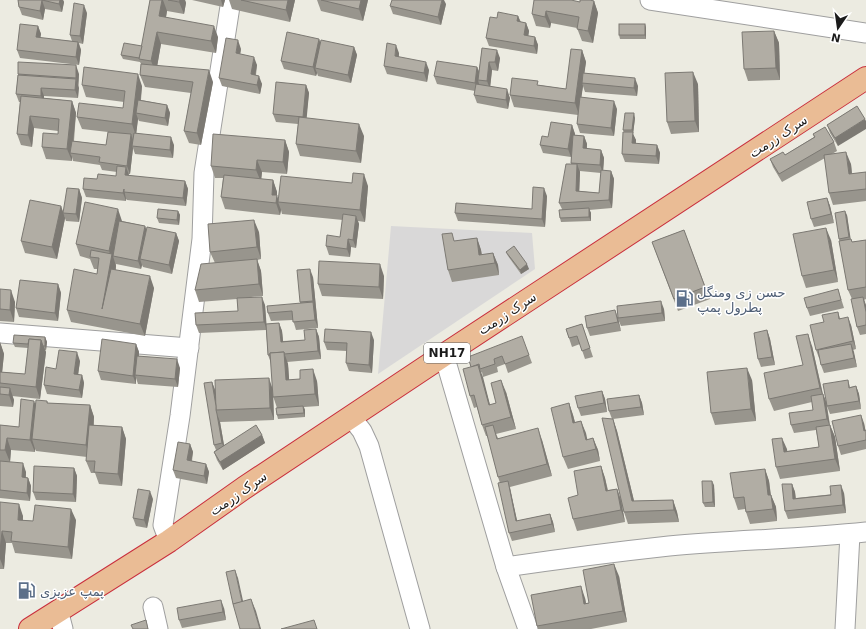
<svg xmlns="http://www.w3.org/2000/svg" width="866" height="629" font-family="'DejaVu Sans',Cairo,sans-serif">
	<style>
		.residential { fill: #d9d8d8 }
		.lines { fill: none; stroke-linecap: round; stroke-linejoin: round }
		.minor-casing { stroke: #9f9f9f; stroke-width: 21 }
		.trunk-casing { stroke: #c92f3d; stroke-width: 24 }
		.minor { stroke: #fff; stroke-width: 19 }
		.trunk { stroke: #eabc95; stroke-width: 22 }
		.wall { fill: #98958d; fill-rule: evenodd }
		.shaded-wall { fill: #7c7973 }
		.building { fill: #b1ada4; stroke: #7c7973 }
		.labels { text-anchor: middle; stroke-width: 3; stroke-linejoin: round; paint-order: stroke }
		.shield { fill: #fff; stroke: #5f5f5f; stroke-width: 1 }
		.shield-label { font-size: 12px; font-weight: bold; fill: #1b1b1b }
		.street-label { font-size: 13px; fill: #1b1b1b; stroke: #fff }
		.service-label { font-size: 13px; fill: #4e5e75; stroke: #fff; text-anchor: start }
	</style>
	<rect width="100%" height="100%" fill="#ecebe1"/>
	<path class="residential" d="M391 226 532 233 535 269 378 374Z"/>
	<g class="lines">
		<defs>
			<g id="minor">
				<path d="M650 0 866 33"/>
				<path d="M0 333 189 348"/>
				<path d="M444 355 506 567 528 629"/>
				<path d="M351 417 362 431 369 446 420 629"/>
				<path d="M169 541 163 525 180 416 202 239 204 173 231 0"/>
				<path d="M506 567C560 559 614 552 669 546 734 540 800 539 866 532"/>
				<path d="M153 607 158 629"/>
				<path d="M58 610 63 629"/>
				<path d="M845 629 850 534"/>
			</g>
			<path id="trunk" d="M30 629 169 541 244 488 444 355 866 78"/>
		</defs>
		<use href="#minor" class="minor-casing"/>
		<use href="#trunk" class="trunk-casing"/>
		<use href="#minor" class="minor"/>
		<use href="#trunk" class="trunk"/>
	</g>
	<g class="wall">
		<path d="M18 0H63L64 2 62 12 45 9 43 20 22 15 19 7Z"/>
		<path d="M150 0H185L186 3 184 14 167 11 166 17 218 37 216 53 161 44 157 66 213 82 201 145 189 143 184 131 191 93 145 87 140 75 141 64 140 62 123 59 121 55 142 46Z"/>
		<path d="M192 0H225L223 7Z"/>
		<path d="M229 0H295L290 22 232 9Z"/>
		<path d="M317 0H368L363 21 321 11Z"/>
		<path d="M594 1 598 13 593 43 582 41 577 28 551 23 550 28 536 26 532 14 580 2Z"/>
		<path d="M446 4 441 25 393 14 390 6Z"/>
		<path d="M87 13 83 44 79 43 81 50 79 65 20 58 17 50 38 26 41 34 40 38 72 41 70 35Z"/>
		<path d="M518 16 521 22 526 23 529 31 528 36 535 37 538 45 537 54 489 46 486 38 497 18Z"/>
		<path d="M645 24 646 28V39H620L619 35Z"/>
		<path d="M774 31 779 43 780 80 748 81 744 69Z"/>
		<path d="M319 39 320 42 354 47 357 55 351 83 318 76 317 73 316 76 284 69 281 61Z"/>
		<path d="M482 48 500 58 498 71 492 70 490 86 510 98 508 109 477 103 474 95 475 91 437 84 434 76 477 67 479 71Z"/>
		<path d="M241 49 240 54 257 65 256 75 262 84 260 94 222 86 219 78Z"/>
		<path d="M582 50 586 62 584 73 638 86 637 96 585 92 583 86 581 97 617 109 614 136 580 133 577 124 578 115 514 107 510 95 539 85 566 89Z"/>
		<path d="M399 53V57L429 70 427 82 387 74 384 66Z"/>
		<path d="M18 74H79L78 98 44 96V98L72 101 76 113 74 141 106 145 108 132 82 129 77 117 123 108 124 102 86 97 82 85 142 86 141 100 167 105 170 113 168 126 139 121 138 119 136 133 174 145 173 158 135 154 133 148 130 174H128L129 176 185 181 188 189 186 206 127 200 126 199V201L86 197 83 189 97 179 116 176 117 172 102 170 100 165 73 161 72 157V161L46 159 42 147 58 134V131L34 128 32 147 21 145 17 134 20 102H19L16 94Z"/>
		<path d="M698 84 699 132 671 134 667 122Z"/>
		<path d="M306 85 309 93 306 118 364 136 361 163 300 156 296 144 298 124 276 122 273 114Z"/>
		<path d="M857 106 838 146 830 133 827 125Z"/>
		<path d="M635 118 633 134 636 140V144L657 145 660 153 659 164 625 162 622 154 624 132 623 130Z"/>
		<path d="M572 125 575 134V135L584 136 587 144V149L601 150 604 158 603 171H611L614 179 612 208 589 210 591 213V221L561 222 560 218 562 209 559 203 571 164V157L543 153 540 145 548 137ZM580 171 601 173 599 193 579 191Z"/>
		<path d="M813 134 834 142 837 151 832 154 851 164 852 174 866 172V201L833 205 829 193 825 158 782 182 773 167 770 159 785 155 814 137Z"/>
		<path d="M285 140 289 152 287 174 262 172 261 179 273 180 277 192V196L278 199 368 186 365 222 358 221 359 224 356 248 351 247 350 257 329 255 326 246 340 237 343 220 282 214 281 210 280 215 225 209 221 197 223 178H215L211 166Z"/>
		<path d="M79 189 82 198 79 222 66 221 63 213Z"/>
		<path d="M547 196 545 227 458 221 455 213 532 209Z"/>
		<path d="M827 198 830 206 834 223 814 227 811 219Z"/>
		<path d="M61 206 65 218 57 259 25 253 21 241Z"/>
		<path d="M178 211 180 215 179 225 159 223 157 218Z"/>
		<path d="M847 215 850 239H851L852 242 866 240V299L864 300 866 306V334L860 335 857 327 852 299 848 290 839 239Z"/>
		<path d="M122 221 145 226 146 230 176 233 179 241 172 274 143 267 142 265 141 269 116 264V270L154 288 145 336 71 322 67 310 97 274V269H94L90 259 80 256 76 244Z"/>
		<path d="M684 230 710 299 678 311 652 242Z"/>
		<path d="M259 232 261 259 257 260 261 271 263 296 251 297 265 305 266 324 279 323 282 331 283 341 305 340 316 329 319 337 321 359 287 362 288 364 289 380 317 381 319 406 304 407 305 410V417L278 419 277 415V408L273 396 274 420 220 422 224 445 262 435 265 443 223 470 217 460 214 452 216 450 214 445 212 382 215 390V394L273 389 271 363 268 355 266 330 199 333 196 325 238 311 237 299 199 302 195 290 215 263 210 252Z"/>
		<path d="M477 238 481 250 482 255 493 253 498 265 499 275 452 282 448 270 456 241Z"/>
		<path d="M831 240 838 282 806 288 802 276Z"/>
		<path d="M506 252 529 269 521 274 508 256Z"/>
		<path d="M384 276 383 299 322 296 318 284Z"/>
		<path d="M313 277 318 328 296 330 293 320 271 321 268 313 300 303V302Z"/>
		<path d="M58 284 61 293 58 321 19 317 16 308Z"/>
		<path d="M0 289 15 302 14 322 0 321Z"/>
		<path d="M838 289 844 308 810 316 807 308Z"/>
		<path d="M664 309 665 321 621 326 618 319 621 331 590 336 587 328 618 317Z"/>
		<path d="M838 312 840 318 851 325 856 349 853 350 857 367 824 373 821 365 820 358H819L816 350 824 322Z"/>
		<path d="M582 324 593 357 585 359 580 344 572 347 566 329Z"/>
		<path d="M767 330 770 339 775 365 761 367 758 359Z"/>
		<path d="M45 337 47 342 46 350H45L46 352 40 399 12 396 14 400 13 407 0 406V342L4 354 2 372 25 374 28 348 15 347 13 343Z"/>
		<path d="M374 340 372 373 349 371 346 363 347 351 327 350 324 342Z"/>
		<path d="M136 344 139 352V356L180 368 178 387 138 384 136 378V384L101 380 98 371Z"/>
		<path d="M812 346 823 394 826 401 848 380 850 387 856 386 859 394 861 409 830 414 827 406 830 425 835 437 840 471 780 479 776 467 787 449V451L819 447 816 430 794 433 791 425 813 410 812 402 774 411 769 399 803 365Z"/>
		<path d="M529 355 532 363 508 373 505 364 497 367 498 372 483 377 482 372 481 373 490 405 496 403 506 392 516 429 496 434 498 438 542 440 552 476 510 487 517 521 550 514 553 522 555 532 512 541 509 533 500 483 498 477 488 436H486L482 425 477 407 474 408 470 396 471 367 468 357Z"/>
		<path d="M80 361 78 375H82L84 383 82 398 47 394 44 385 56 369Z"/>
		<path d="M752 380 756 421 715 425 711 413Z"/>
		<path d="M602 391 605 399 607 412 581 416 578 408Z"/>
		<path d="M639 395 642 403 644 415 613 419 617 431 634 501 673 500 677 512 679 522 628 524 622 506 625 522 577 531 573 519 578 495 601 466 605 478 608 490 617 489 621 499 612 419 609 411Z"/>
		<path d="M47 401 48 403 90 405 94 417V425L122 427 126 439 122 486 99 484 95 473H91L86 461 87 457 36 451 35 449V452L11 450 10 462 26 472V477L28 478 31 486 30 501 0 498V425L19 427 35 403Z"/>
		<path d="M569 403 573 415 575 422 581 421 587 440 593 438 598 450 600 461 568 469 563 457Z"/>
		<path d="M864 423 865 431 866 430V449L841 455 838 446Z"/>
		<path d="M190 444 193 452 192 461 206 464 209 472 207 484 176 478 173 470Z"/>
		<path d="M74 468 77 476 76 502 36 500 33 492Z"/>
		<path d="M765 469 769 481 771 495 776 507 777 521 750 524 745 509 738 510 734 498Z"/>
		<path d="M792 484 795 492 796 498 844 493 846 513 788 519 785 511Z"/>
		<path d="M714 485 715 507H705L703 503Z"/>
		<path d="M153 499 147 528 136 526 133 518Z"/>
		<path d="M0 502 23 516V520L33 521 76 520 72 559 15 553 12 543H6L4 569H0Z"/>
		<path d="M619 576 627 622 591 629H538L537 626 585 598 586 603H589Z"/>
		<path d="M224 608 226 620 182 628 179 620Z"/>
	</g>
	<g class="shaded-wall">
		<path d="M42 0 45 9 43 20 40 11Z"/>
		<path d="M60 0H63L64 2 62 12 59 4Z"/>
		<path d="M162 0H163L167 11 164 28 159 16Z"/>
		<path d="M180 0H185L186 3 184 14 179 2Z"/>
		<path d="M221 0H225L223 7Z"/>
		<path d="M288 0H295L290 22 286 10Z"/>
		<path d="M361 0H368L363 21 359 9Z"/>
		<path d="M442 0H444L446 4 441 25 438 17Z"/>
		<path d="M594 1 598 13 593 43 588 31Z"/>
		<path d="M84 5 87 13 83 44 80 36Z"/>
		<path d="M546 11 551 23 550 28 545 17Z"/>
		<path d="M518 16 521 24 517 21Z"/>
		<path d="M526 23 529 31 527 44 524 35Z"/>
		<path d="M645 24 646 28V39L645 35Z"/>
		<path d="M38 26 41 34 39 46 36 37Z"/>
		<path d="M214 26 218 37 216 53 211 41Z"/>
		<path d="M774 31 779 43 780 80 776 68Z"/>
		<path d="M157 32 161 44 156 73 151 61Z"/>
		<path d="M535 37 538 45 537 54 534 46Z"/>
		<path d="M319 39 322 48 315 68 317 73 316 76 313 67Z"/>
		<path d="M238 40 241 49 239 61 236 53Z"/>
		<path d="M78 42 81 50 79 65 76 57Z"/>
		<path d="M396 45 399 53 398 64 395 56Z"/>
		<path d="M354 47 357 55 351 83 348 75Z"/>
		<path d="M497 50 500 58 498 71 495 62Z"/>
		<path d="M582 50 586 62 583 84 582 83 583 86 579 115 575 103Z"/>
		<path d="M254 57 257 65 254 82 251 74Z"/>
		<path d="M426 62 429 70 427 82 424 73Z"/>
		<path d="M489 62 492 70 490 89 487 81Z"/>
		<path d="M76 65 79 74 78 86 76 78Z"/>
		<path d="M477 67 480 75 478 80 479 84 478 91 475 83Z"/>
		<path d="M209 70 213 82 201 145 197 133Z"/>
		<path d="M693 72 698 84 699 132 695 121Z"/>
		<path d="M138 74 142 86 139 114 136 113 138 119 136 136 132 124Z"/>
		<path d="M259 76 262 84 260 94 257 85Z"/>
		<path d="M635 78 638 86 637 96 634 88Z"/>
		<path d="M76 79 79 88 78 98 75 90Z"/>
		<path d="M306 85 309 93 306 125 303 117Z"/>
		<path d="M41 88 44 96V104L41 96Z"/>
		<path d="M507 89 510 98 508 109 506 100Z"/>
		<path d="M72 101 76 113 72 153H70L72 157V161L67 149Z"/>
		<path d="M614 101 617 109 614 136 611 128Z"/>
		<path d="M167 105 170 113 168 126 165 118Z"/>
		<path d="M634 113 635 118 633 134 636 140 635 152 632 143 633 133 632 130Z"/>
		<path d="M30 116 34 128 32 147 28 135Z"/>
		<path d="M865 119 866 121V129L838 146 835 138Z"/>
		<path d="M359 124 364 136 361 163 356 151Z"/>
		<path d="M572 125 575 134 571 157 568 149Z"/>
		<path d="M131 134 134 143 132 146 133 148 130 174 127 166Z"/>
		<path d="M584 136 587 144 586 156 583 148Z"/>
		<path d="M171 137 174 145 173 158 170 150Z"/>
		<path d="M285 140 289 152 287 174 283 162Z"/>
		<path d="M657 145 660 153 659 164 656 156Z"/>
		<path d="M601 150 604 158 603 173 600 165Z"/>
		<path d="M846 152 851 164 853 186 849 174Z"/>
		<path d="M257 160 262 172 261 182 256 170Z"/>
		<path d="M577 164 580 172 579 199 576 191Z"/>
		<path d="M126 167 129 175 128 183 125 175Z"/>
		<path d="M611 171 614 179 612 208 609 200Z"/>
		<path d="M364 174 368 186 365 222 360 210Z"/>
		<path d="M273 180 277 192V196L279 202H278L281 210 280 215 276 203 272 195Z"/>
		<path d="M185 181 188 189 186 206 183 198Z"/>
		<path d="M544 188 547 196 545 227 542 219Z"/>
		<path d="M79 189 82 198 79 222 76 214Z"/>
		<path d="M124 189 126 199V201L123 193Z"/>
		<path d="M827 198 830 206 834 223 831 214Z"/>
		<path d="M61 206 65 218 57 259 52 247Z"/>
		<path d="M589 208 591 213V221L589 217Z"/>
		<path d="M118 209 122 221 115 256H113L116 266 107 318 102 309 111 257 109 251Z"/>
		<path d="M178 211 180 215 179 225 177 220Z"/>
		<path d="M845 211 847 215 851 241 849 237Z"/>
		<path d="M356 216 359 224 356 248 353 240Z"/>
		<path d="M254 220 259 232 261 259 257 247Z"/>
		<path d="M145 226 148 234 140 259 142 265 141 269 138 261Z"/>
		<path d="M826 228 831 240 838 282 834 270Z"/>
		<path d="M176 233 179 241 172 274 169 265Z"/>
		<path d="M477 238 481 250 483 265 479 255Z"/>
		<path d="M348 239 351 247 350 257 347 249Z"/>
		<path d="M493 253 498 265 499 275 495 263Z"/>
		<path d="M257 259 261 271 263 296 259 284Z"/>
		<path d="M380 264 384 276 383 299 379 287Z"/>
		<path d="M527 264 529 269 521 274 520 270Z"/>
		<path d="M310 269 313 277 318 328 315 320Z"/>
		<path d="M150 276 154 288 145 336 140 324Z"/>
		<path d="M58 284 61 293 58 321 55 313Z"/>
		<path d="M11 290 15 302 14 322 10 310Z"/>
		<path d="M262 297 265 305 267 330 264 322Z"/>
		<path d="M863 297 866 305V312Z"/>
		<path d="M661 301 664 309 665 321 662 313Z"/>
		<path d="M615 310 618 318 621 331 618 322Z"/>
		<path d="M848 317 851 325 856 349 853 341Z"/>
		<path d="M279 323 282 331 284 350 281 342Z"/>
		<path d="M316 329 319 337 321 359 318 351Z"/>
		<path d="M767 330 770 339 775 365 772 357Z"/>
		<path d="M371 332 374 340 372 373 369 365Z"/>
		<path d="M808 334 812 346 824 400 820 388Z"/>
		<path d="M45 337 47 342 46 350 45 346Z"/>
		<path d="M41 340 46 352 40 399 36 387Z"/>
		<path d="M0 342 4 354 1 383 0 380Z"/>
		<path d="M136 344 139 352 137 376 135 375 136 378V384L133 376Z"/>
		<path d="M851 344 854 352 857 367 854 358Z"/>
		<path d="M77 352 80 361 77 382 74 374Z"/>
		<path d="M284 352 288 364 290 392 286 380Z"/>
		<path d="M177 359 180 368 178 387 175 379Z"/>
		<path d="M478 365 483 377 493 417 489 405Z"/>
		<path d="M747 368 752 380 756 421 751 409Z"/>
		<path d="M313 369 317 381 319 406 315 394Z"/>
		<path d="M82 375 84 383 82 398 79 390Z"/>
		<path d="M269 378 273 390 274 420 270 408Z"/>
		<path d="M501 380 506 392 516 429 511 417Z"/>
		<path d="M212 382 215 390 218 410H217Z"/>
		<path d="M856 386 859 394 861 409 859 401Z"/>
		<path d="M10 388 14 400 13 407 9 395Z"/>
		<path d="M602 391 605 399 607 412 604 403Z"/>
		<path d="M823 394 826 402 830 427 827 419Z"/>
		<path d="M639 395 642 403 644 415 641 407Z"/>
		<path d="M34 401 39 413 32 439 35 449V452L30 440Z"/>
		<path d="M569 403 573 415 578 435 573 423Z"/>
		<path d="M90 405 94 417 90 457 86 445Z"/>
		<path d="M303 406 305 410V417L304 413Z"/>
		<path d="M217 414 220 422 225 451 222 443Z"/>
		<path d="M861 415 864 423 866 433 864 431Z"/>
		<path d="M613 419 617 431 637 513 632 501Z"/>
		<path d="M581 421 586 433 590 452 586 440Z"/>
		<path d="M830 425 835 437 840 471 835 459Z"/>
		<path d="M122 427 126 439 122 486 118 474Z"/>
		<path d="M538 428 542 440 552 476 547 464Z"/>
		<path d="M262 435 265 443 223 470 220 462Z"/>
		<path d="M7 438 11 450 10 462 5 450Z"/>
		<path d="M593 438 598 450 600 461 596 449Z"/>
		<path d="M782 438 787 449 789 464 784 452Z"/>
		<path d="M190 444 193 452 190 468 187 460Z"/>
		<path d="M23 463 26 472 25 485 22 477Z"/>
		<path d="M206 464 209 472 207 484 204 476Z"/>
		<path d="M601 466 605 478 610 503 606 491Z"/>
		<path d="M74 468 77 476 76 502 73 494Z"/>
		<path d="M765 469 769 481 772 507 768 495Z"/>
		<path d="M28 478 31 486 30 501 27 493Z"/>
		<path d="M508 481 510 489 519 529 516 521Z"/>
		<path d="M712 481 714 485 715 507 713 502Z"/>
		<path d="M792 484 795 492 796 507 793 499Z"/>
		<path d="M841 485 844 493 846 513 843 505Z"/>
		<path d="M617 489 621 501 625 522 621 510Z"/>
		<path d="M150 491 153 499 147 528 144 520Z"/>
		<path d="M771 495 776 507 777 521 773 509Z"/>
		<path d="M673 500 677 512 679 522 674 510Z"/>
		<path d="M19 504 23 516 22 532 18 520Z"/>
		<path d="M71 509 76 520 72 559 68 547Z"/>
		<path d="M550 514 553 522 555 532 552 524Z"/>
		<path d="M2 531 6 543 4 569 0 559V551Z"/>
		<path d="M614 564 619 576 627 622 623 611Z"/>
		<path d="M235 570 238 578 245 610 242 602Z"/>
		<path d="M581 586 585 598 588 616 584 604Z"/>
		<path d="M251 599 256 611 261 629H260Z"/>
		<path d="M221 600 224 608 226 620 223 612Z"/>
	</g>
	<g class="building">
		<path d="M18 0H60L59 4 42 0 40 11 19 7Z"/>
		<path d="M150 0H162L159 16 214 26 211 41 157 32 151 61 139 59Z"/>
		<path d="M168 0H180L179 2Z"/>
		<path d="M241 0H288L286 10Z"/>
		<path d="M321 0H361L359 9Z"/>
		<path d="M392 0H442L438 17 390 6Z"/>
		<path d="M534 0H571L580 2V0H590L594 1 588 31 577 29 579 17 546 11 545 17 532 14Z"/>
		<path d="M74 3 84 5 80 36 70 35Z"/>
		<path d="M498 12 518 16 517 21 526 23 524 35 535 37 534 46 486 38 490 17 497 18Z"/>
		<path d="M20 24 38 26 36 37 78 42 76 57 17 50Z"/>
		<rect x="619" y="24" width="26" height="11"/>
		<path d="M774 31 776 68 744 69 742 32Z"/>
		<path d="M287 32 319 39 313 67 281 61Z"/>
		<path d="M226 38 238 40 236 53 254 57 251 74 259 76 257 85 219 78Z"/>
		<path d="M321 40 354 47 348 75 315 68Z"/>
		<path d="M124 43 142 46 139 58 121 55Z"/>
		<path d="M387 43 396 45 395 56 426 62 424 73 384 66Z"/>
		<path d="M482 48 497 50 495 62H489L487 81 478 80Z"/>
		<path d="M571 49 582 50 575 103 510 95 512 78 538 81 537 85 566 89Z"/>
		<path d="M437 61 477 67 475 83 434 76Z"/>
		<path d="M18 62 76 65V78L18 74Z"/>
		<path d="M141 64 209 70 197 133 184 131 193 82 140 75Z"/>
		<path d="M84 67 138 74 132 124 77 117 79 103 123 108 125 91 82 85Z"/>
		<path d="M693 72 695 121 667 122 665 73Z"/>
		<path d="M583 73 635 78 634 88 582 83Z"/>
		<path d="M18 75 76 79 75 90 41 88V96L16 94Z"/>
		<path d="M276 82 306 85 303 117 273 114Z"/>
		<path d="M476 84 507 89 506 100 474 95Z"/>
		<path d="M21 96 72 101 67 149 42 147 43 133 58 134 59 119 30 116 28 135 17 134Z"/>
		<path d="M580 97 614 101 611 128 577 124Z"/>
		<path d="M138 100 167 105 165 118 136 113Z"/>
		<path d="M857 106 865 119 835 138 827 125Z"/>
		<path d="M625 113H634L632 130H623Z"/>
		<path d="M299 117 359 124 356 151 296 144Z"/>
		<path d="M551 122 572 125 568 149 540 145 542 136 548 137Z"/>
		<path d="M825 127 834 142 779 174 770 159 783 152 785 155 815 137 813 134Z"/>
		<path d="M108 132 131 134 127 166 99 162 100 157 70 153 72 141 106 145Z"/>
		<path d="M623 132H633L632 143 657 145 656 156 622 154Z"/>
		<path d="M134 133 171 137 170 150 132 146Z"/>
		<path d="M213 134 285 140 283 162 257 160 256 170 211 166Z"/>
		<path d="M573 135 584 136 583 148 601 150 600 165 571 163Z"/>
		<path d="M846 152 849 174 866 172V189L829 193 824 155Z"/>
		<path d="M566 164H577L576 191 599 193 601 170 611 171 609 200 559 203Z"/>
		<path d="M117 166 126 167 125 175 185 181 183 198 124 192V189L123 193 83 189 84 178 97 179 98 174 116 176Z"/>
		<path d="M353 173 364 174 360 210 278 202 281 176 352 183Z"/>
		<path d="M224 175 273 180 272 195H277L276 203 221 197Z"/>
		<path d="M533 187 544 188 542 219 455 213 456 203 532 209Z"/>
		<path d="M67 188 79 189 76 214 63 213Z"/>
		<path d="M827 198 831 214 811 219 807 202Z"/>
		<path d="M30 200 61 206 52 247 21 241Z"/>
		<path d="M85 202 118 209 109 251 76 244Z"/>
		<path d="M589 208V217L560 218 559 210Z"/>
		<path d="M158 209 178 211 177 220 157 218Z"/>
		<path d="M845 211 849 237 839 239 835 213Z"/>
		<path d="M343 214 356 216 353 240 348 239 347 249 326 246 327 235 340 237Z"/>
		<path d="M254 220 257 247 210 252 208 224Z"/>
		<path d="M119 221 145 226 138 261 113 256Z"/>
		<path d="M147 227 176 233 169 265 140 259Z"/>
		<path d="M826 228 834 270 802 276 793 234Z"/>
		<path d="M684 230 705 287 674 299 652 242Z"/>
		<path d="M452 233 454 241 477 238 479 255 493 253 495 263 448 270 442 234Z"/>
		<path d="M851 239 852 242 866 240V287L848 290 839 241Z"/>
		<path d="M514 246 527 264 520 270 506 252Z"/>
		<path d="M91 250 112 254 102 309 111 269 150 276 140 324 67 310 74 269 97 274 99 258 90 257Z"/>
		<path d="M257 259 259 284 195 290 201 264Z"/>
		<path d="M319 261 380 264 379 287 318 284Z"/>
		<path d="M310 269 313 301 300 302 297 270Z"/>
		<path d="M20 280 58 284 55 313 16 308Z"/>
		<path d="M0 289 11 290 10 310 0 309Z"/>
		<path d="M838 289 841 300 807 308 804 298Z"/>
		<path d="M262 297 264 322 196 325 195 313 238 311 237 298Z"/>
		<path d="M863 297 866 312V325L857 327 851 299Z"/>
		<path d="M661 301 662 313 618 318 617 306Z"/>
		<path d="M313 302 315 320 293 322 292 311 268 313 267 306Z"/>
		<path d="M615 310 618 322 587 328 585 316Z"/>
		<path d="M838 312 839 319 848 317 853 341 816 350 810 325 824 322 822 315Z"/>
		<path d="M279 323 281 342 305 340 304 330 316 329 318 351 284 354V352L270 353V355H268L266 324Z"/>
		<path d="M582 324 590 348 582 351 577 336 569 338 566 329Z"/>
		<path d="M325 329 371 332 369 365 346 363 347 343 324 342Z"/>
		<path d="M767 330 772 357 758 359 754 333Z"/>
		<path d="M808 334 820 388 769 399 764 373 803 365 796 336Z"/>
		<path d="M14 335 45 337V346H43L41 340 29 339 28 344 13 343Z"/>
		<path d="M522 336 529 355 505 364 502 356 494 359 495 364 480 369 479 364 471 367 468 357Z"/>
		<path d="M29 339 41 340 36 387 0 383V372L25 374Z"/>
		<path d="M102 339 136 344 133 376 98 371Z"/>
		<path d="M851 344 854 358 821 365 818 350Z"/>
		<path d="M59 350 77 352 74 374 82 375 79 390 44 385 46 367 56 369Z"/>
		<path d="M284 352 286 380 300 379V370L313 369 315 394 273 397 270 353Z"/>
		<path d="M137 356 177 359 175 379 135 375Z"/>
		<path d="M478 365 489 405 496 403 491 383 501 380 511 417 482 425 474 395 470 396 463 369Z"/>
		<path d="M747 368 751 409 711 413 707 372Z"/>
		<path d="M269 378 270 408 216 410 215 380Z"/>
		<path d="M848 380 849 388 856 386 859 401 827 406 823 384Z"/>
		<path d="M212 382 216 406V410L217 414 222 443 214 445 204 383Z"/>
		<path d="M0 387 10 388 9 395 0 394Z"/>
		<path d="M602 391 604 403 578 408 575 396Z"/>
		<path d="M823 394 827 419 791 425 789 413 813 410 811 396Z"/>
		<path d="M639 395 641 407 609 411 607 399Z"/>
		<path d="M21 399 34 401 30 440 7 438 5 450H0V425L19 427Z"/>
		<path d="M36 400 47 401V403L90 405 86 445 32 439Z"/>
		<path d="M569 403 573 423 581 421 586 440 593 438 596 449 563 457 551 408Z"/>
		<path d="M303 406 304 413 277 415 276 408Z"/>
		<path d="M861 415 864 431 866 430V440L838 446 832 421Z"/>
		<path d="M602 418 613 419 632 501 673 500 674 510 624 512Z"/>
		<path d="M89 425 122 427 118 474 94 472 95 461H86Z"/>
		<path d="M256 425 262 435 220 462 214 452Z"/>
		<path d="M493 425 497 439 538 428 547 464 498 477 485 427Z"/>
		<path d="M830 425 835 459 776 467 772 439 782 438 784 452 819 447 816 427Z"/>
		<path d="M178 442 190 444 187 460 206 464 204 476 173 470Z"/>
		<path d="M0 461 23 463 22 477 28 478 27 493 0 490Z"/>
		<path d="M34 466 74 468 73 494 33 492Z"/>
		<path d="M601 466 606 491 617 489 621 510 573 519 568 498 578 495 574 471Z"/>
		<path d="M765 469 768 495H771L773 509 746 512 744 497 734 498 730 473Z"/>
		<path d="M508 481 516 521 550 514 552 524 509 533 498 483Z"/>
		<path d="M702 481H712L713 502 703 503Z"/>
		<path d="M782 484H792L793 499 831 495 830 486 841 485 843 505 785 511Z"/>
		<path d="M138 489 150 491 144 520 133 518Z"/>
		<path d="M0 502 19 504 18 520 33 521 35 505 71 509 68 547 11 541 12 532 2 531 0 551Z"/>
		<path d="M614 564 623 611 537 626 531 595 581 586 584 604 589 603 583 570Z"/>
		<path d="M235 570 242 602 233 604 226 572Z"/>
		<path d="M251 599 260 629H240L233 604Z"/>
		<path d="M221 600 223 612 179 620 177 608Z"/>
		<path d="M146 620 148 629H133L131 625Z"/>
		<path d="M314 620 317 629H281Z"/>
	</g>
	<defs>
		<symbol id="fuel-bare" viewBox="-9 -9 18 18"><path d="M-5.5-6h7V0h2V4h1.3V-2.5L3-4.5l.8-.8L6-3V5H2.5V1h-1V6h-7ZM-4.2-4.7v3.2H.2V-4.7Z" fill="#5c6f8a" stroke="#fff" stroke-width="2.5" paint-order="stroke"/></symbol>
	</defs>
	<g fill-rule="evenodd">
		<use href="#fuel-bare" x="672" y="286" width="25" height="25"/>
		<use href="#fuel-bare" x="14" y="578" width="25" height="25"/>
	</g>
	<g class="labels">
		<rect class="shield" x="424" y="343" width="46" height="20" rx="3"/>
		<g class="shield-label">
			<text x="447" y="357">NH17</text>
		</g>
		<g class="street-label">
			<text transform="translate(778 136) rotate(-33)" y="5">سرک زرمت</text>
			<text transform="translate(507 313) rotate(-33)" y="5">سرک زرمت</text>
			<text transform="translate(238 493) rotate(-35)" y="5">سرک زرمت</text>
		</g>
		<g class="service-label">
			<text x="697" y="297">حسن زی ومنگل<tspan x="697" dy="15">پطرول پمپ</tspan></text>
			<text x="40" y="596">پمپ عزیزی</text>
		</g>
	</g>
	<g transform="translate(838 28) rotate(193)" stroke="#ffffff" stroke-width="3" paint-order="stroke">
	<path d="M0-3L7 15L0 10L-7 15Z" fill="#1b1b1b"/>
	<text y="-6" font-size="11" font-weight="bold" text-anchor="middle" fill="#1b1b1b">N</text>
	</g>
</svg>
